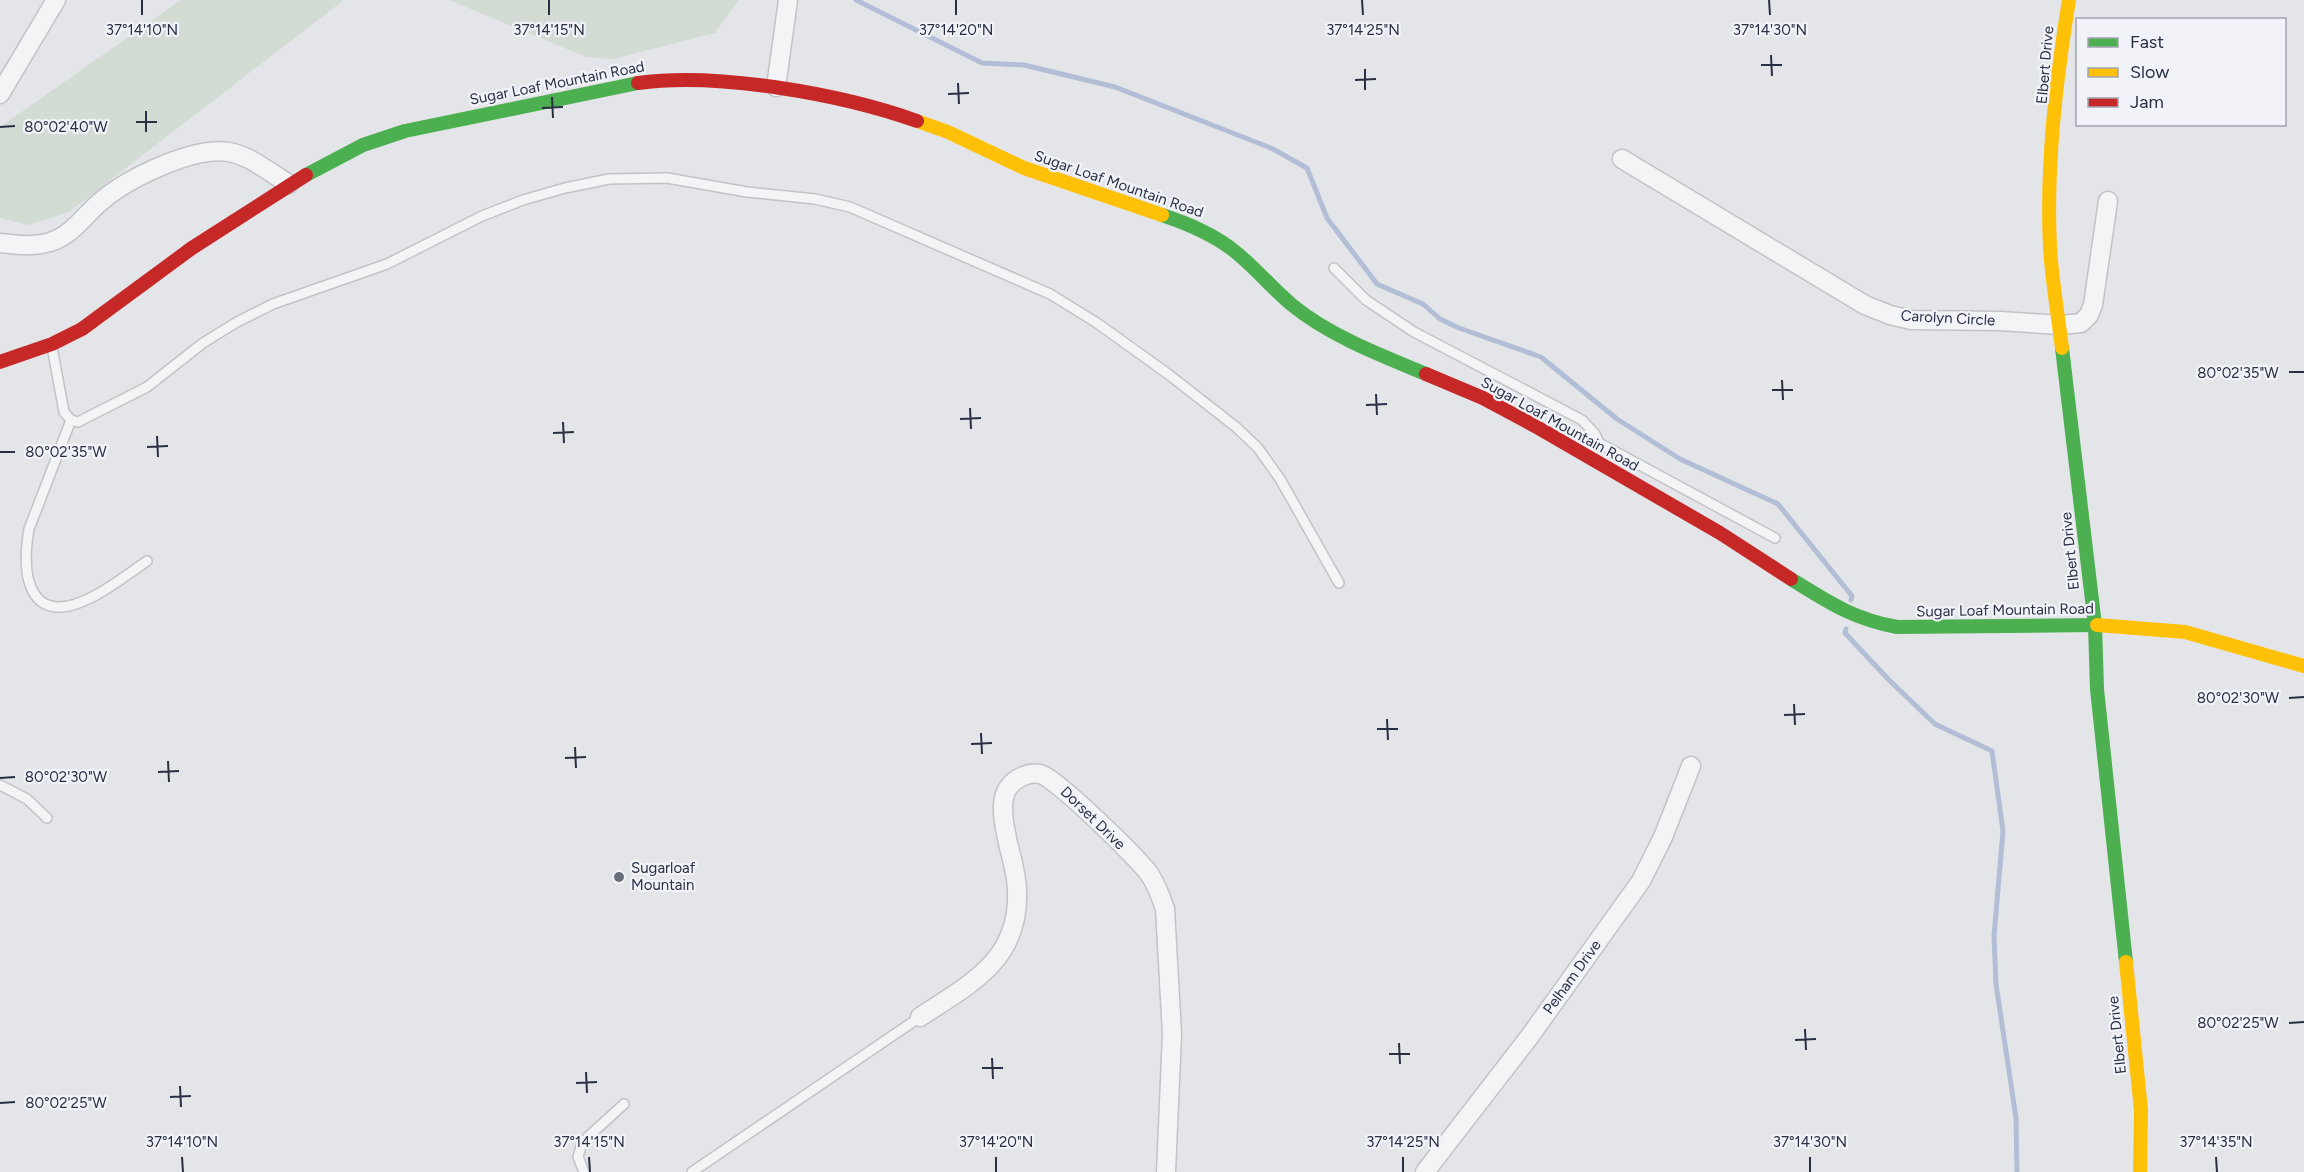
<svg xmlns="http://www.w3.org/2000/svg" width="2304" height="1172" font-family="Figtree,sans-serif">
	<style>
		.green { fill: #d3dcd4 }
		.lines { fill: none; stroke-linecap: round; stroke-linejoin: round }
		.stream { stroke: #b1bed5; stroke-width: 5 }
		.lane-casing { stroke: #c2c3c7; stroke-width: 12 }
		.street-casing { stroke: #c2c3c7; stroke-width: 21 }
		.lane { stroke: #f3f4f6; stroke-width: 9 }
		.street { stroke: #f3f4f6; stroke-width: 18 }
		.fast { stroke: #4caf50; stroke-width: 14 }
		.slow { stroke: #ffc107; stroke-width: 14 }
		.jam { stroke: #c62828; stroke-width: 14 }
		.ticks { fill: none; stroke: #293044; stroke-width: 2 }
		.poi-dot { fill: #6a6f7e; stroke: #f1f3f8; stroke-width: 2 }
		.labels { text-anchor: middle; stroke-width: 4.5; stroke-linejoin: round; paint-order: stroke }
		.street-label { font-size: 15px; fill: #293044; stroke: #f1f3f8 }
		.poi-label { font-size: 15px; fill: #293044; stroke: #f1f3f8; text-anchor: start }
		.ticks-label { font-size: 15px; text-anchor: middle; fill: #293044; stroke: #f1f3f8; stroke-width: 4.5; stroke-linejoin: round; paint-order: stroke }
	</style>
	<rect width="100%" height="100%" fill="#e4e5e9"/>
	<g class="green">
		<path d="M181 0H344L69 212 28 225 0 218V127Z"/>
		<path d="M449 0H739L715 33 613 59 586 57Z"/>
	</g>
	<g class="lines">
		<g class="stream">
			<path d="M856 0 982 63 1024 65 1115 87 1271 148 1307 168 1327 218 1377 284 1423 304 1440 319 1459 328 1541 357 1617 419 1680 459 1778 504 1852 596 1851 600"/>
			<path d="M1846 629 1845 633 1889 680 1935 724 1992 751 2003 831 1994 936 1996 984 2016 1118 2017 1172"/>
		</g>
		<defs>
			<g id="lane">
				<path d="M1334 268 1366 300 1414 332 1582 420 1595 434 1599 443 1775 538"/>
				<path d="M52 347 64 412 71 420 78 422 147 387 203 343 237 322 273 304 387 264 482 216 523 200 565 188 609 179 667 178 747 192 815 199 850 207 1050 294 1097 323 1168 374 1236 427 1258 448 1280 479 1339 583"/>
				<path d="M71 420 29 529C20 582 32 630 96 595 114 585 131 572 147 561"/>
				<path d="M0 785 27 799 47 818"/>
				<path d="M584 1172 578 1157 582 1143 589 1136 624 1104"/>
				<path d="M692 1172 920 1017"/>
			</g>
			<g id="street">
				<path d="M776 87 788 0"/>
				<path d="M0 94 56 0"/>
				<path d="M1622 159 1865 305 1890 315 1911 320 2000 321 2060 325 2081 323 2089 315 2093 305 2108 201"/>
				<path d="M0 243C16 245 34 247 50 242 71 236 84 216 99 203 126 179 193 146 229 152 251 156 270 173 289 184"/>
				<path d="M920 1017C970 984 1020 960 1017 891 1017 871 1009 852 1006 833 1003 819 1000 800 1008 788 1015 778 1028 772 1040 774 1054 776 1140 860 1150 875 1157 886 1161 897 1165 909L1172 1034 1166 1172"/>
				<path d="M1425 1172 1530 1036 1641 881 1663 837 1691 766"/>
			</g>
		</defs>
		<use href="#lane" class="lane-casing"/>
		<use href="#street" class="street-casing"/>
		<use href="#lane" class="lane"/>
		<use href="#street" class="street"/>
		<g class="fast">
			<path d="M306 175 363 145 405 131 638 83"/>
			<path d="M1162 215C1189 224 1216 235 1238 254 1257 270 1273 289 1292 305 1330 336 1380 355 1426 374"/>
			<path d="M2062 348 2095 625 2097 689 2126 962"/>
			<path d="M1791 579C1828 602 1853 619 1897 627L2097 625"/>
		</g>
		<g class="slow">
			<path d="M917 121 948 132 1024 168 1162 215"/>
			<path d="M2062 348C2058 315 2052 281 2050 247 2046 165 2056 81 2069 0"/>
			<path d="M2097 625 2185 632 2304 666"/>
			<path d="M2126 962 2141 1110 2140 1172"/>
		</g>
		<g class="jam">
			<path d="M638 83C718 72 841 94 917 121"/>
			<path d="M0 362 52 344 82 329 192 248 306 175"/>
			<path d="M1426 374 1483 398 1535 426 1720 533 1791 579"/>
		</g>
	</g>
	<path class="ticks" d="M142 0V15M549 0V15M956 0V15M1362 0 1363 15M1769 0 1770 15M1771 55 1772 76M1761 65H1782M1365 69V90M1355 80 1376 79M958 83 959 104M948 94 969 93M552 97 553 118M542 108 563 107M146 111V132M136 122H157M0 127 15 126M2289 372H2304M1782 380 1783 400M1772 390H1793M1376 394 1377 415M1366 405 1387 404M970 408 971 429M960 419 981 418M563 422 564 443M553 433 574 432M157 436 158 457M147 447 168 446M0 452H15M2289 698 2304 697M1794 704 1795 725M1784 715 1805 714M1387 719 1388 740M1377 729H1398M981 733 982 754M971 744 992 743M575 747 576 768M565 758 586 757M168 761 169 782M158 772 179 771M0 778 15 777M2289 1023 2304 1022M1805 1029 1806 1050M1795 1040 1816 1039M1399 1043 1400 1064M1389 1054H1410M992 1058 993 1079M982 1068H1003M586 1072 587 1093M576 1083 597 1082M180 1086 181 1107M170 1097 191 1096M0 1103 15 1102M182 1157 183 1172M589 1157 590 1172M996 1157V1172M1403 1157V1172M1810 1157V1172M2216 1157 2217 1172"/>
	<circle class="poi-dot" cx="619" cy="877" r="6"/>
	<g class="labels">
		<g class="street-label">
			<text transform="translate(2045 65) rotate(-85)" y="5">Elbert Drive</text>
			<text transform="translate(557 83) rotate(-11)" y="5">Sugar Loaf Mountain Road</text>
			<text transform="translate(1119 184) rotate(19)" y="5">Sugar Loaf Mountain Road</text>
			<text transform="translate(1948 318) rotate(3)" y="5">Carolyn Circle</text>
			<text transform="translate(1560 424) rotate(29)" y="5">Sugar Loaf Mountain Road</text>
			<text transform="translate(2070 551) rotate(-96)" y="5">Elbert Drive</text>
			<text transform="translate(2005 610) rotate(-1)" y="5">Sugar Loaf Mountain Road</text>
			<text transform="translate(1093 818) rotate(44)" y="5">Dorset Drive</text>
			<text transform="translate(1572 977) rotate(-54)" y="5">Pelham Drive</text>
			<text transform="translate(2117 1035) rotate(-96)" y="5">Elbert Drive</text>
		</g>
		<g class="poi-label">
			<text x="631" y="873">Sugarloaf<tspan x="631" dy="17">Mountain</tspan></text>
		</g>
	</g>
	<g class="ticks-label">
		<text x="142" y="35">37°14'10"N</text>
		<text x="549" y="35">37°14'15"N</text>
		<text x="956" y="35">37°14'20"N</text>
		<text x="1363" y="35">37°14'25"N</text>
		<text x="1770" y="35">37°14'30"N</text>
		<text x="66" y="132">80°02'40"W</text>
		<text x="2238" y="378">80°02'35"W</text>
		<text x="66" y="457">80°02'35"W</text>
		<text x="2238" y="703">80°02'30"W</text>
		<text x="66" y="782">80°02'30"W</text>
		<text x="2238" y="1028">80°02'25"W</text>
		<text x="66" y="1108">80°02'25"W</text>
		<text x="182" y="1147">37°14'10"N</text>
		<text x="589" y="1147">37°14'15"N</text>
		<text x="996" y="1147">37°14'20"N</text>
		<text x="1403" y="1147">37°14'25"N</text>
		<text x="1810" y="1147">37°14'30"N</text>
		<text x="2216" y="1147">37°14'35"N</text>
	</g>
	<rect x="2076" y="18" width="210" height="108" fill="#f1f3f8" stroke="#a1a5b0" stroke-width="1.5"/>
	<rect x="2088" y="38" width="30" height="9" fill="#4caf50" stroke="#a1a5b0" stroke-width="1.5"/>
	<text x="2130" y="48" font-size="18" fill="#293044">Fast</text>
	<rect x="2088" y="68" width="30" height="9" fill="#ffc107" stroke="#a1a5b0" stroke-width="1.5"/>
	<text x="2130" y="78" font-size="18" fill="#293044">Slow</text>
	<rect x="2088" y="98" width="30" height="9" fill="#c62828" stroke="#a1a5b0" stroke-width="1.5"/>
	<text x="2130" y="108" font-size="18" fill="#293044">Jam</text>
</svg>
